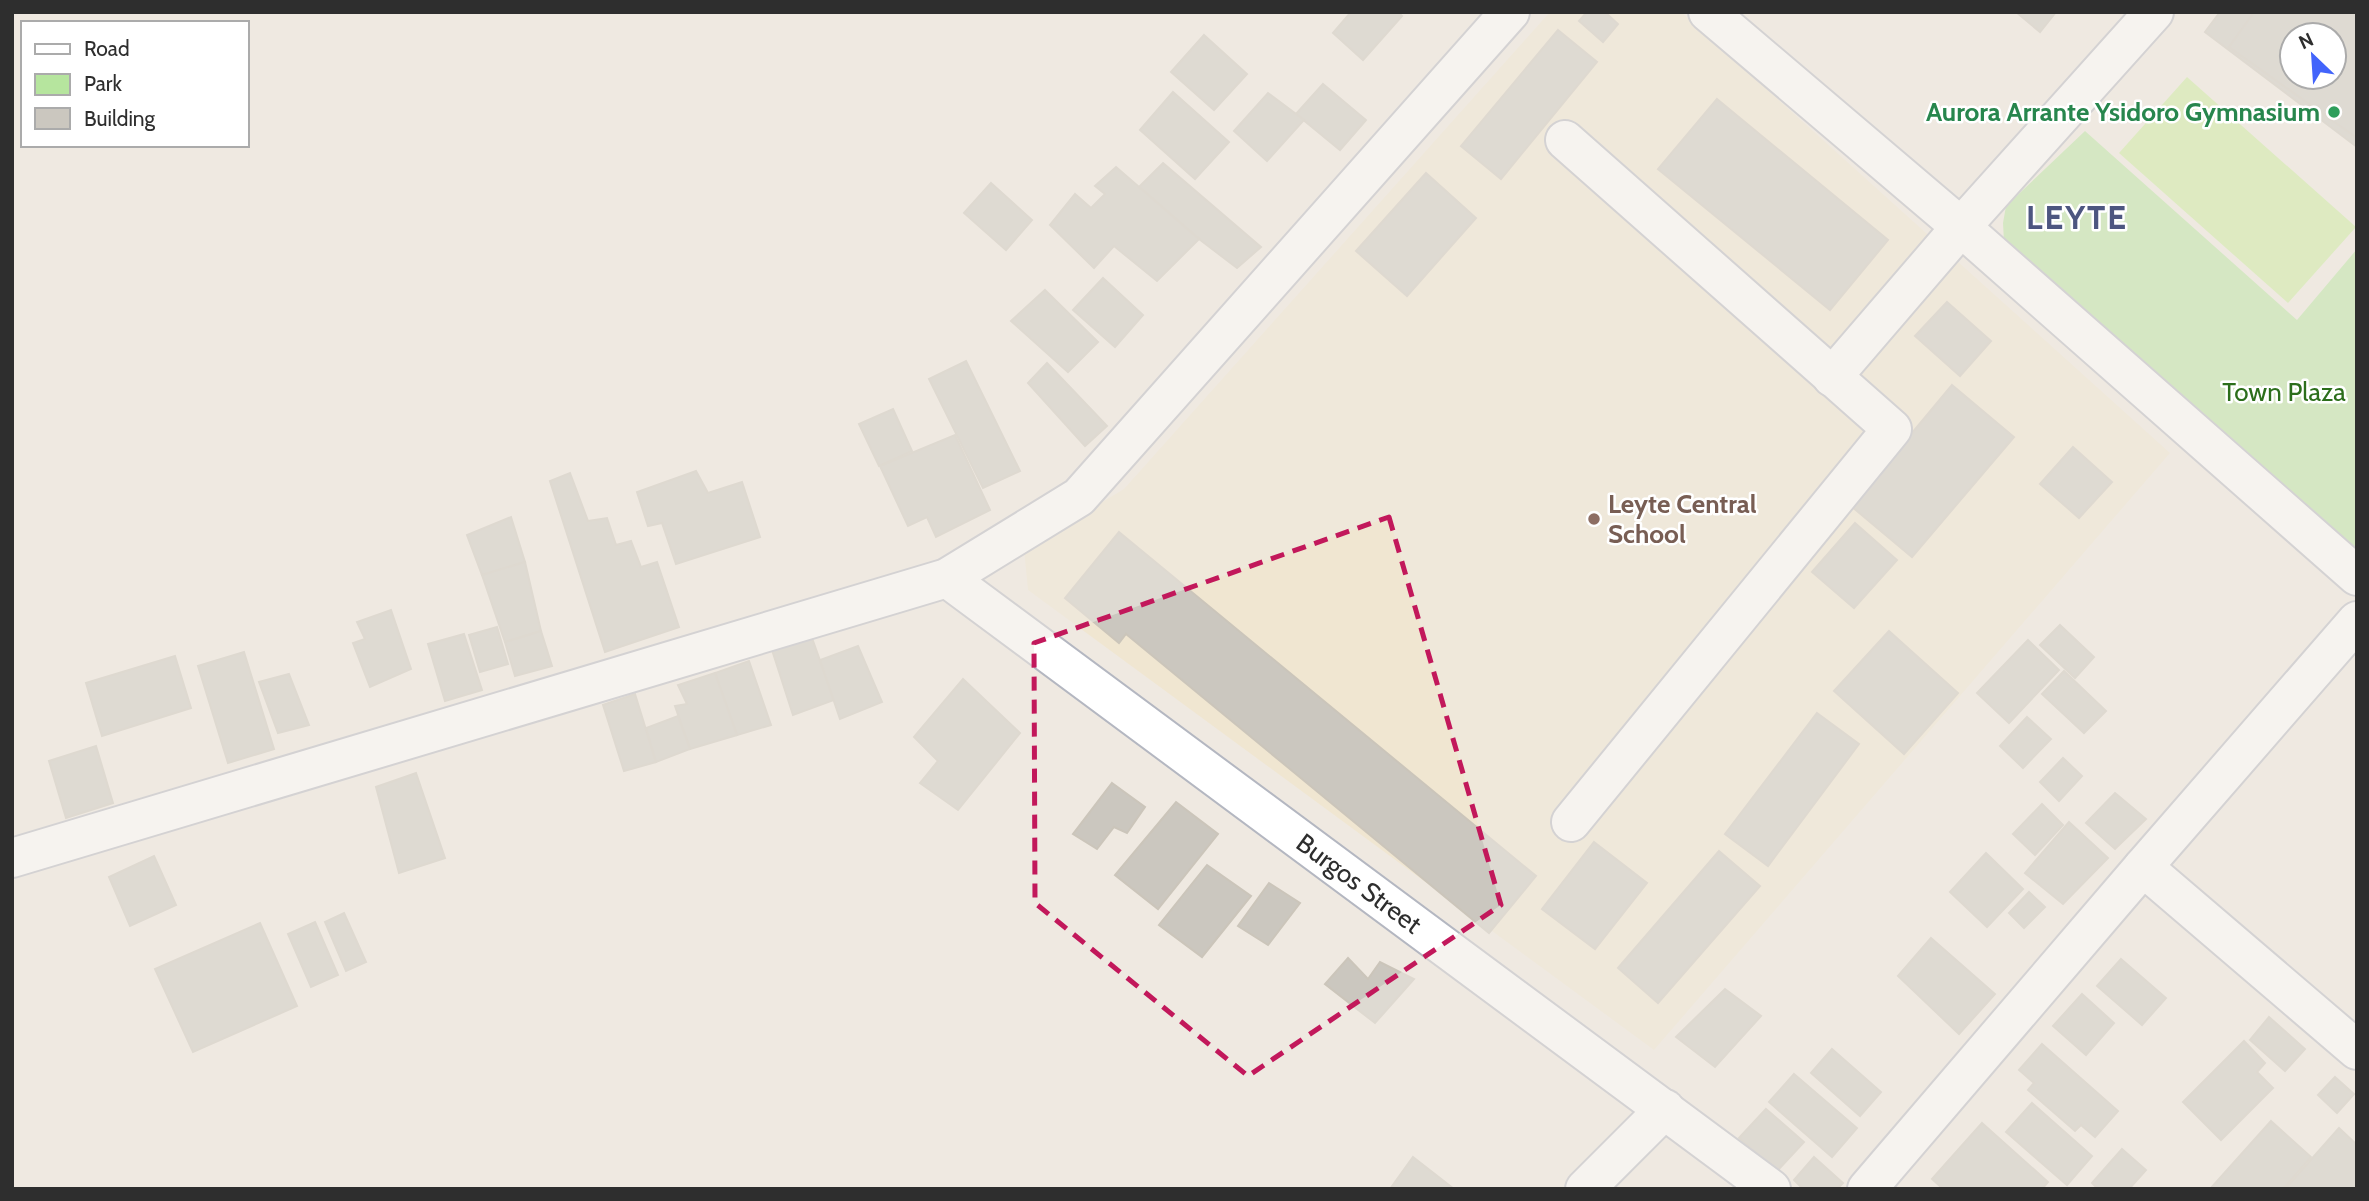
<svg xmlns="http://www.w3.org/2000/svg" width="2369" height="1201" font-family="Cabin,sans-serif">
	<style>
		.education { fill: #f0e6d1 }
		.green { fill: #b6e59e }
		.pitch { fill: #c9ec9a }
		.building { fill: #cbc7bf; stroke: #cbc5ba; stroke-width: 2; fill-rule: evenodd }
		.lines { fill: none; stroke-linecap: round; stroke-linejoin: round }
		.minor-casing { stroke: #b4b7c1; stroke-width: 42 }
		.minor { stroke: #fff; stroke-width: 38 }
		.marked { fill: none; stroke: #c2185b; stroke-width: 5; stroke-dasharray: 14 9; stroke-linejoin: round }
		.leisure-dot { fill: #2e9e5b; stroke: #fff; stroke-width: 2.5 }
		.education-dot { fill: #8d6e63; stroke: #fff; stroke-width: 2.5 }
		.labels { text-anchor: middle; stroke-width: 5; stroke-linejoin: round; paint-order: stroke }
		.leisure-label { font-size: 26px; font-weight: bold; fill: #27864d; stroke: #fff; text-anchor: end }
		.park-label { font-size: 26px; fill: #2c6e1b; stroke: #fff }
		.education-label { font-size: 26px; font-weight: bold; fill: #785e54; stroke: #fff; text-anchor: start }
		.street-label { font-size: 26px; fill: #2e2e2e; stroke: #fff }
		.district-label { font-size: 33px; font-weight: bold; letter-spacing: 2px; fill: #4d5680; stroke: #fff }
	</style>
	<rect width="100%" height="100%" fill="#efe9e1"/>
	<path class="education" d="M1550 12H1681L2170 453 1654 1050 1028 590 1024 549 1124 489Z"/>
	<path class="green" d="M2085 131 2297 320 2357 249V552L2004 242 2003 223 2006 206Z"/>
	<path class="pitch" d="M2187 77 2356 227 2288 303 2119 153Z"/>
	<g class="building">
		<path d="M1351 12H1398L1402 16 1363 60 1333 33Z"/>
		<path d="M1587 12H1605L1618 24 1603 42 1579 21Z"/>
		<path d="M2016 12H2056L2040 32Z"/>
		<path d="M2220 12H2357V147L2205 32ZM2292 35H2334V77H2292Z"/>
		<path d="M2254 12H2357V138L2229 47ZM2292 35H2334V77H2292Z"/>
		<path d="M1558 30 1597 62 1501 179 1461 146Z"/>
		<path d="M1204 35 1247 74 1214 110 1171 72Z"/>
		<path d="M1323 84 1366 120 1340 150 1296 114Z"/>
		<path d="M1173 92 1229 142 1195 179 1140 130Z"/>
		<path d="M1268 93 1304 120 1267 161 1234 131Z"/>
		<path d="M1717 99 1888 240 1830 310 1658 169Z"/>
		<path d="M1163 163 1261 247 1237 268 1199 239 1139 187Z"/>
		<path d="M1116 167 1199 239 1157 281 1114 246 1094 268 1050 225 1075 194 1091 208 1105 194 1095 186Z"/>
		<path d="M1426 173 1476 218 1407 296 1356 251Z"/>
		<path d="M991 183 1032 220 1006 250 964 213Z"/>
		<path d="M1103 278 1143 315 1115 347 1073 310Z"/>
		<path d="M1045 290 1098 342 1068 372 1011 321Z"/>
		<path d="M1947 302 1991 341 1960 376 1915 336Z"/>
		<path d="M966 361 1020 471 983 488 929 379Z"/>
		<path d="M1047 363 1107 426 1085 446 1028 383Z"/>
		<path d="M1952 385 2014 437 1912 557 1851 506Z"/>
		<path d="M893 409 912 451 879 466 859 424Z"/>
		<path d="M955 435 990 510 936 537 927 517 908 526 880 466Z"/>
		<path d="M2073 447 2112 482 2079 518 2040 484Z"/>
		<path d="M696 471 708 493 742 482 760 537 676 564 662 523 648 526 637 492Z"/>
		<path d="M570 473 588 521 607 518 616 545 631 541 641 567 657 562 679 627 605 652 550 481Z"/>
		<path d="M511 517 525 562 482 575 467 535Z"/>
		<path d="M1855 523 1897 560 1854 608 1812 572Z"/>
		<path d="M1119 532 1536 876 1489 933 1126 634 1119 643 1065 598Z"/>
		<path d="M525 562 541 631 505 642 482 575Z"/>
		<path d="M391 610 411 669 370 687 353 643 365 639 357 622Z"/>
		<path d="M2060 625 2094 657 2075 678 2040 645Z"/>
		<path d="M497 627 508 664 480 672 469 635Z"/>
		<path d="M541 631 552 666 515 676 505 642Z"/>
		<path d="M1889 631 1958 693 1904 754 1834 691Z"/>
		<path d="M464 634 482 690 445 701 428 644Z"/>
		<path d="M812 638 834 700 793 715 772 650Z"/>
		<path d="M2028 640 2059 670 2009 723 1977 693Z"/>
		<path d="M858 646 882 702 840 719 820 660Z"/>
		<path d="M244 652 274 749 228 763 198 666Z"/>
		<path d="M175 656 191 708 102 736 86 683Z"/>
		<path d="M749 661 771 725 737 735 715 673Z"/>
		<path d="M2064 671 2106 711 2084 733 2042 694Z"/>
		<path d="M715 673 737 735 690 749 675 706 687 704 678 685Z"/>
		<path d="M289 674 309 725 278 733 259 682Z"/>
		<path d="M963 679 1020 733 958 810 920 783 938 761 914 737Z"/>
		<path d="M635 694 656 762 624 771 603 705Z"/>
		<path d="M1817 713 1859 744 1768 866 1725 834Z"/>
		<path d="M678 716 690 749 656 762 646 728Z"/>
		<path d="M2027 717 2051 739 2023 768 2000 746Z"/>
		<path d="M96 746 113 803 66 818 49 761Z"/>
		<path d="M2063 758 2082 776 2059 801 2040 782Z"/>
		<path d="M416 773 445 858 399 873 376 787Z"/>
		<path d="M1112 783 1145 807 1127 833 1114 827 1097 849 1073 834Z"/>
		<path d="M2115 793 2146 819 2115 849 2086 823Z"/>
		<path d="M1176 802 1218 834 1158 909 1115 875Z"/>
		<path d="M2042 804 2063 825 2035 855 2013 834Z"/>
		<path d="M2069 822 2108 858 2063 904 2025 873Z"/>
		<path d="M1594 842 1647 883 1595 949 1542 909Z"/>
		<path d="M1719 851 1760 886 1658 1003 1618 968Z"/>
		<path d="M1986 853 2023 889 1987 927 1950 892Z"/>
		<path d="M154 856 176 905 130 926 109 877Z"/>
		<path d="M1207 865 1251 896 1202 957 1159 925Z"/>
		<path d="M1269 883 1300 903 1268 945 1238 926Z"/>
		<path d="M2029 892 2045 907 2024 928 2009 913Z"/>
		<path d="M344 913 366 962 346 971 325 922Z"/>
		<path d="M315 922 338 975 311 987 288 934Z"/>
		<path d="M260 923 297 1006 193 1052 155 969Z"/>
		<path d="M1931 938 1995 994 1959 1034 1898 976Z"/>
		<path d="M1348 958 1368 979 1380 962 1414 979 1375 1023 1325 984Z"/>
		<path d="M2121 959 2166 998 2142 1025 2097 986Z"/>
		<path d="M1725 989 1761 1016 1715 1067 1676 1037Z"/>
		<path d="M2082 994 2114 1023 2086 1055 2053 1026Z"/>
		<path d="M2269 1017 2305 1049 2285 1071 2250 1040Z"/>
		<path d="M2244 1041 2265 1063 2257 1072 2273 1088 2221 1140 2183 1102Z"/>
		<path d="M2042 1044 2118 1111 2095 1137 2081 1125 2075 1131 2028 1090 2034 1083 2019 1070Z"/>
		<path d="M1832 1049 1881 1092 1860 1116 1811 1073Z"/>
		<path d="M1794 1074 1857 1128 1832 1157 1769 1102Z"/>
		<path d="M2335 1077 2354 1094 2337 1113 2318 1095Z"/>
		<path d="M2032 1103 2092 1156 2067 1185 2006 1132Z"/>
		<path d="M1766 1109 1804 1142 1777 1171 1739 1138Z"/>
		<path d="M2271 1121 2311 1157 2283 1189H2210Z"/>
		<path d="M1982 1123 2048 1182 2042 1189H1943L1932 1179Z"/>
		<path d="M2339 1128 2357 1145V1189H2285Z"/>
		<path d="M2122 1149 2146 1170 2129 1189H2098L2092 1183Z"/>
		<path d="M1413 1157 1454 1189H1390Z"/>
		<path d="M1814 1157 1843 1183 1837 1189H1803L1794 1180Z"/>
	</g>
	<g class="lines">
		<defs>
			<g id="minor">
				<path d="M1708 12 1961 227 2357 576"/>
				<path d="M1565 140 1892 429 1571 822"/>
				<path d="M1832 377 1961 227 2154 12"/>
				<path id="s1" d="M947 578 1771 1189"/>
				<path d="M12 858 947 578 1079 497 1510 12"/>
				<path d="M2143 867 2357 1050"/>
				<path d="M1585 1189 1665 1109"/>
				<path d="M1867 1189 2143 867 2357 621"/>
			</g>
		</defs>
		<use href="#minor" class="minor-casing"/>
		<use href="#minor" class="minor"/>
	</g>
	<path d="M0 0H2369V1201H0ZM1389 517 1501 905 1248 1076 1035 903 1034 643Z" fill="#efe9e1" fill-opacity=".55" fill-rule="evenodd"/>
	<path class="marked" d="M1389 517 1501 905 1248 1076 1035 903 1034 643Z"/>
	<circle class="leisure-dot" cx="2334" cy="112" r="7"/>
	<circle class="education-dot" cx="1594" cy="519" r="7"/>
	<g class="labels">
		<g class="leisure-label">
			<text x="2320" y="121">Aurora Arrante Ysidoro Gymnasium</text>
		</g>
		<g class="park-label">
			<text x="2284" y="401">Town Plaza</text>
		</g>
		<g class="education-label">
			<text x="1608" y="513">Leyte Central<tspan x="1608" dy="30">School</tspan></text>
		</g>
		<g class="street-label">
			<text dy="9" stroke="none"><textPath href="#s1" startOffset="513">Burgos Street</textPath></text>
		</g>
		<g class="district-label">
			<text x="2077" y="229">LEYTE</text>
		</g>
	</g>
	<rect width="2369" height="1201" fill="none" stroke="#2e2e2e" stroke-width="28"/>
	<rect x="21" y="21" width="228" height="126" fill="#ffffff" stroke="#ababab" stroke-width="2"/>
	<rect x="35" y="44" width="35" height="10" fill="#ffffff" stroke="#ababab" stroke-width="2"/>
	<text x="84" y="56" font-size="21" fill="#2e2e2e">Road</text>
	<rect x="35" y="74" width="35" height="21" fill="#b6e59e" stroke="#ababab" stroke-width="2"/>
	<text x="84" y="91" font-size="21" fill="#2e2e2e">Park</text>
	<rect x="35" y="108" width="35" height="21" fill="#cbc7bf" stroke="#ababab" stroke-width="2"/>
	<text x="84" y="126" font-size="21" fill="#2e2e2e">Building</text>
	<g transform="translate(2313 56) rotate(335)"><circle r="33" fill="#ffffff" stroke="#ababab" stroke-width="2"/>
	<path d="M0-5L12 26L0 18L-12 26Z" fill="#4264fb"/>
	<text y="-10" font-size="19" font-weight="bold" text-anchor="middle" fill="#2e2e2e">N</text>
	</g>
</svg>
